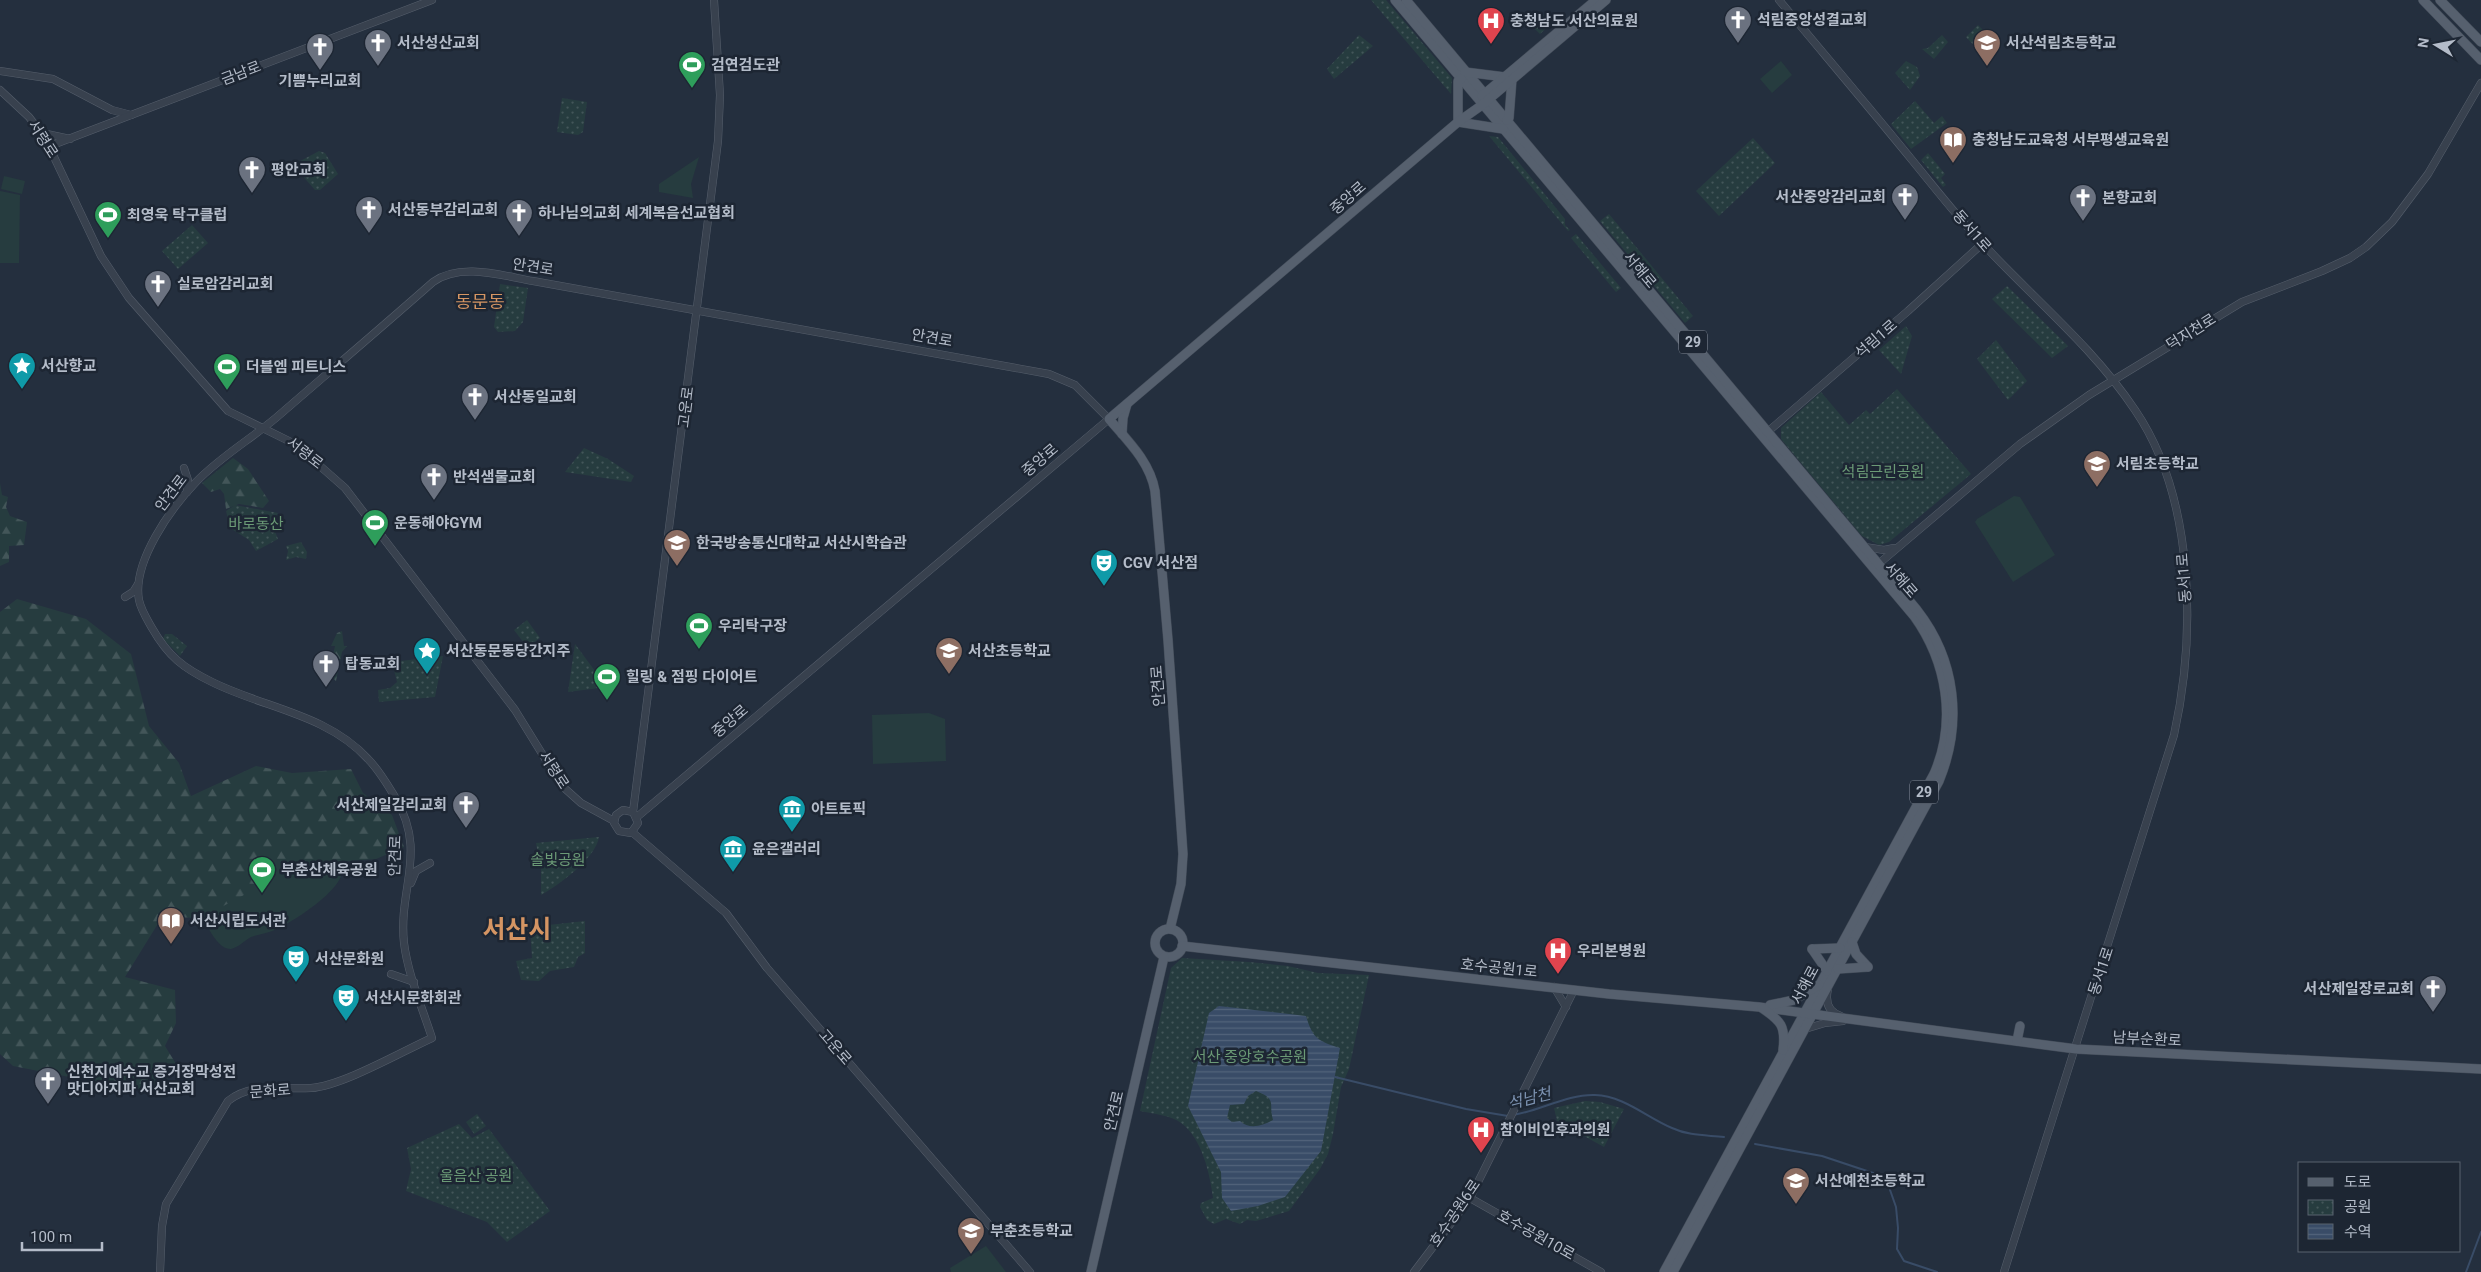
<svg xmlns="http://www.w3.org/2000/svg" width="2481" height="1272" font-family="Roboto,'Noto Sans KR',sans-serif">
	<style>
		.grass { fill: #263c3f }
		.forest { fill: url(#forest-firs) }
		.park { fill: url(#park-dots) }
		.water { fill: url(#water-rules); fill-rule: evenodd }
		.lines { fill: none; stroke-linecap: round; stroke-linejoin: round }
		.stream { stroke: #394c67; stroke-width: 2 }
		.minor-casing { stroke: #565f6c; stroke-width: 8 }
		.major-casing { stroke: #414a57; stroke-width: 10 }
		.minor { stroke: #38414e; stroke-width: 7 }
		.major { stroke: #56606e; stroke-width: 9 }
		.labels { text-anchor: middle; stroke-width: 5; stroke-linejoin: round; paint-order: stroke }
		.shield { fill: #1d2633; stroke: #878f9c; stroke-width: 1 }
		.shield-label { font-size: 14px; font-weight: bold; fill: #b4bcc9 }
		.poi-label { font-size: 15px; font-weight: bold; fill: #b4bcc9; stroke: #1d2633; text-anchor: start }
		.street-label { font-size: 15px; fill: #b4bcc9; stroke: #1d2633 }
		.park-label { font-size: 15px; fill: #6b9a76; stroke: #1d2633 }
		.water-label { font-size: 16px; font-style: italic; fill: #7c92b1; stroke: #1d2633 }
		.quarter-label { font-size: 18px; fill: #d59563; stroke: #1d2633 }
		.town-label { font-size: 25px; font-weight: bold; fill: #d59563; stroke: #1d2633 }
	</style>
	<defs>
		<pattern id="forest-firs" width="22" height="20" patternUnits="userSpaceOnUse" patternTransform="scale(1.25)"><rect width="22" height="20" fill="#263c3f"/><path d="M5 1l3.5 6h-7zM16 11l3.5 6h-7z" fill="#435659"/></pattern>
		<pattern id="park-dots" width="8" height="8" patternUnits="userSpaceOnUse" patternTransform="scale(1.25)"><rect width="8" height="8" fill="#263c3f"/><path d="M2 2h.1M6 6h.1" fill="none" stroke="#435659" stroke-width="1.8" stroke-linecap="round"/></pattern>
		<pattern id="water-rules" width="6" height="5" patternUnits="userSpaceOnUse" patternTransform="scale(1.25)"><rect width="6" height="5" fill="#394c67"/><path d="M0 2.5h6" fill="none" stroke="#53647b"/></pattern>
	</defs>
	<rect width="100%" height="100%" fill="#242f3e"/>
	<g class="grass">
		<path d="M1781 61 1792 75 1772 93 1760 79Z"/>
		<path d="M699 157 691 184 693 198 659 192V184Z"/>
		<path d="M4 176 25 181 22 194 1 189Z"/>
		<path d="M0 191 20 195 19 263H0Z"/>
		<path d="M2014 496 2020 497 2055 555 2013 582 1975 522 1977 519Z"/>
		<path d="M929 713 945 719 946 761 873 764 872 715Z"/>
		<path d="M298 847 340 861C356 883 294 921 277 929 269 933 260 934 251 937 244 941 239 947 231 949 215 950 202 914 195 902Z"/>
		<path d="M986 1246 1006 1272H951L950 1268Z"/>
	</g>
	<g class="forest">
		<path d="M233 458 248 469 269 501 263 508 239 504 226 509 224 494 220 489 211 492 202 483Z"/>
		<path d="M0 483 2 495 8 497 6 507 10 516 27 522 24 545 9 546V562L0 566Z"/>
		<path d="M17 599 86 619 131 654 149 726 179 763 191 796 256 766 292 773 351 769 363 793 392 815 404 847 376 859 313 864 274 879 201 918 170 917 159 922 125 977 175 990 176 1023 165 1046 181 1072 141 1091 13 1066 0 1054V612Z"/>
		<path d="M342 631 344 646H347L342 652 336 681C326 673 333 657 335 646H331L337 633Z"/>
	</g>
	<g class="park">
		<path d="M1371 0H1386L1452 78 1451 94Z"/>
		<path d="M1542 14 1551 24 1540 34 1534 28 1535 20Z"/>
		<path d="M1978 25 1990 37 1977 49 1966 37Z"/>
		<path d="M1359 35 1373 46 1334 79 1327 69Z"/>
		<path d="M1942 35 1948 42 1934 59 1922 49 1928 48Z"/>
		<path d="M1906 61 1917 67 1920 76 1910 90 1895 73Z"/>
		<path d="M562 98 587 102 583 132 578 135 557 132Z"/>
		<path d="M1915 101 1934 123 1942 116 1947 123 1911 149 1891 124Z"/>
		<path d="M1489 136 1498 137 1565 219V225L1570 230 1568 231Z"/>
		<path d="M1753 138 1775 163 1719 216 1696 191Z"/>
		<path d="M319 151 325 153 338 174 320 190H315L293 165Z"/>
		<path d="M1928 153 1945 174 1941 178 1946 185 1943 187 1921 160Z"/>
		<path d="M1609 214 1693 316 1685 323 1600 221Z"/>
		<path d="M192 225 208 243 178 269 162 251Z"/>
		<path d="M1576 234 1621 288 1616 292 1571 238Z"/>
		<path d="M500 284 528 288 523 322 515 331 498 332 494 327Z"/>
		<path d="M2007 286 2068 346 2052 358 1992 299Z"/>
		<path d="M1906 326 1912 336 1901 374 1879 350Z"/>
		<path d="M1996 340 2027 381 2008 400 1977 359Z"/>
		<path d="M1897 389 1971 474 1889 542 1879 545 1862 536 1781 439V428L1821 392 1849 425 1866 410 1870 414Z"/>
		<path d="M584 448 608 459 634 476 631 482 565 472Z"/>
		<path d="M235 505 278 513 272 524 278 539 256 551 249 540 230 528 226 511Z"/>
		<path d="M301 542 307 552 306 559 296 557 286 560 288 551 286 546Z"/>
		<path d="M527 620 540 638 527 647 514 630Z"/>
		<path d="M165 634H172L187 646 180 656 163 639Z"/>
		<path d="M575 644 595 671 603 672 606 676 607 687 568 692Z"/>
		<path d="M443 656 435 697 379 702 378 690 390 688 397 682 392 662Z"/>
		<path d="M599 837C596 858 559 885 541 895V870L536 843Z"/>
		<path d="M585 921V953L578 957 574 967 550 971 539 981 521 980 516 961 532 958 530 927Z"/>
		<path d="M1182 958 1249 962 1288 966 1318 973 1369 975 1349 1069 1341 1087 1333 1134 1328 1154 1320 1169 1289 1211 1256 1221 1247 1220 1240 1224 1226 1219 1214 1224 1207 1220 1200 1207 1201 1203 1213 1198C1210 1174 1202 1138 1181 1123 1171 1115 1153 1114 1140 1111L1171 968Z"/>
		<path d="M1585 1101 1600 1102 1624 1109 1604 1147 1557 1121 1554 1108Z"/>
		<path d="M477 1114 486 1126 474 1134 466 1122Z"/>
		<path d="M459 1124 472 1138 489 1129 550 1211 507 1242 487 1222 406 1191 411 1169 407 1148Z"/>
	</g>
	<path class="water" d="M1219 1006 1306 1016C1313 1039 1318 1041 1340 1048L1321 1151 1285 1197 1258 1206 1231 1211 1222 1198 1221 1172 1188 1106 1209 1013ZM1256 1091C1278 1100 1268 1102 1273 1120 1263 1126 1249 1130 1240 1121L1232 1122 1227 1118 1230 1105 1244 1104 1248 1096Z"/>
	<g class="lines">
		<g class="stream">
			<path d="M1335 1077 1466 1109 1508 1116"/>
			<path d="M1513 1115C1540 1111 1567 1094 1595 1095 1624 1096 1646 1117 1672 1128 1689 1136 1706 1135 1724 1137"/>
			<path d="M1755 1144 1822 1156 1879 1175 1889 1187 1896 1207 1898 1228 1897 1249 1904 1261 1937 1272"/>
			<path d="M2466 1272 2481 1232"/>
		</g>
		<defs>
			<g id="minor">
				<path d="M1779 0C1823 53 1868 106 1912 160 1935 188 1958 218 1983 244 2034 299 2093 347 2135 410 2195 498 2196 635 2174 735L2004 1272"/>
				<path d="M0 71 53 79 112 110 131 115"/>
				<path d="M0 90 29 117 45 138 101 256 129 298 228 411 295 444 345 488 515 710 562 786 581 803 614 821"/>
				<path d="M42 133 70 139"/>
				<path d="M50 146 432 0"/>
				<path d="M1764 435 1908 311 1982 244"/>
				<path d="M184 468 188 480 187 492"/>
				<path d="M1865 547 1884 550 1894 548"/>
				<path d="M1876 566 2020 444 2089 395 2242 302 2322 271 2350 258 2366 247 2392 222 2428 174 2481 83"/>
				<path d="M125 597 133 592 138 584"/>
				<path d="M633 812 623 810 616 815 614 823 619 831 631 833 638 823 633 812 718 141 720 95 714 0"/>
				<path d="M632 832 726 913 767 968 1030 1272"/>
				<path d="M411 883 416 871 430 863"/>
				<path d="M391 974 414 982"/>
				<path d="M1554 987 1566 1007"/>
				<path d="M1828 989C1825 1002 1828 1012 1841 1016"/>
				<path d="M1805 1029 1825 1023 1843 1021"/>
				<path d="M1470 1198 1601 1272"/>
				<path d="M160 1272 162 1226 166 1204 228 1101C251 1082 283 1090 311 1088 342 1086 401 1052 432 1038 422 1007 408 975 404 943 398 888 428 852 395 797 387 784 379 770 368 759 327 714 264 708 212 682 183 668 168 656 152 628 147 619 141 610 139 600 132 562 171 508 196 482 220 457 251 439 277 417 329 372 382 327 433 282 461 262 503 276 533 281L1049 374 1075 385 1109 419 637 817"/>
				<path d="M1414 1272 1470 1198 1574 990"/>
			</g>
			<g id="major">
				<path d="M1395 0 1914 616C1947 662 1957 721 1934 774L1664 1272"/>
				<path d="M1406 0 1917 610C1956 660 1963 723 1939 781L1673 1272"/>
				<path d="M2423 0 2481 60"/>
				<path d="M2440 0 2481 42"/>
				<path d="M1465 72 1505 77"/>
				<path d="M1482 96 1596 0"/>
				<path d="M1507 120 1509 118 1512 79"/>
				<path d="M1458 122 1503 129"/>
				<path d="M1458 122V81L1461 79"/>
				<path d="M1122 434 1123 418 1127 404"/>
				<circle cx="1169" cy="943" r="14"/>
				<path d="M1170 929 1181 884 1183 854 1168 640 1155 491C1150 462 1128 441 1109 419L1458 122 1482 105 1606 0"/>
				<path d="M1852 942 1856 954 1868 967"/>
				<path d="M1182 946 1609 994 1759 1007 2076 1049 2481 1069"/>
				<path d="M1812 949 1840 948"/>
				<path d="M1812 949 1827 971"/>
				<path d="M1838 969 1868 967"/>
				<path d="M1770 1005 1794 1000 1819 985"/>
				<path d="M1762 1008C1781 1021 1786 1026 1783 1050"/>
				<path d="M2017 1041 2020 1026"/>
				<path d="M1091 1272 1164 957"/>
			</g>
		</defs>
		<use href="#minor" class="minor-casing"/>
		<use href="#major" class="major-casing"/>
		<use href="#minor" class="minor"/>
		<use href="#major" class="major"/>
	</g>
	<defs>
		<symbol id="church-pin" viewBox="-11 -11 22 30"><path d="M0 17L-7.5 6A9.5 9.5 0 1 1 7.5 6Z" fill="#6b7280" stroke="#1d2633"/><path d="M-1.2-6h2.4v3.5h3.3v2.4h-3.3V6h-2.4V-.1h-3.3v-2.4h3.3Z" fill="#fff"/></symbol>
		<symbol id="hospital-pin" viewBox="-11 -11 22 30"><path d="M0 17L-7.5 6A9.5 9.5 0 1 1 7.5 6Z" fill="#e0444e" stroke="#1d2633"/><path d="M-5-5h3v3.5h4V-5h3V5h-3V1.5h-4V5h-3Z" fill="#fff"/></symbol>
		<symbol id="school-pin" viewBox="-11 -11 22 30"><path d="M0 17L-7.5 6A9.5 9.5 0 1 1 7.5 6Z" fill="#8d6e63" stroke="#1d2633"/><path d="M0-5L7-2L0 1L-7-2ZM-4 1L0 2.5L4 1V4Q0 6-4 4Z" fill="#fff"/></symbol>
		<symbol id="stadium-pin" viewBox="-11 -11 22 30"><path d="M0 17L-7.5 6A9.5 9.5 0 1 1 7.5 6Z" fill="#2e9e5b" stroke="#1d2633"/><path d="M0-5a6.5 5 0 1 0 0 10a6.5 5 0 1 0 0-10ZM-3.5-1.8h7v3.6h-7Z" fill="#fff"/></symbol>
		<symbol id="library-pin" viewBox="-11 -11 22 30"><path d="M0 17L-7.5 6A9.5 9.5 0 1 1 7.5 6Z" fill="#8d6e63" stroke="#1d2633"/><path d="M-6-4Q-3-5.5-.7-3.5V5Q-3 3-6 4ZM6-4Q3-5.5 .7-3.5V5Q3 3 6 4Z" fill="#fff"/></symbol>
		<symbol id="sight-pin" viewBox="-11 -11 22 30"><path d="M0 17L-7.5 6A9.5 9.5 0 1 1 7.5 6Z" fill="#0f9aa8" stroke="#1d2633"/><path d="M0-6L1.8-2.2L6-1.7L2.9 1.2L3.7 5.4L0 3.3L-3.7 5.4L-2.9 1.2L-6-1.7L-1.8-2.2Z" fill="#fff"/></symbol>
		<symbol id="university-pin" viewBox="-11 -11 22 30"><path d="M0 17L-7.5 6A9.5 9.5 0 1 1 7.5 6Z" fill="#8d6e63" stroke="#1d2633"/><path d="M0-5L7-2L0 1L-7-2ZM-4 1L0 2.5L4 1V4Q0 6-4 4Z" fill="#fff"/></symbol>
		<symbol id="theatre-pin" viewBox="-11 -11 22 30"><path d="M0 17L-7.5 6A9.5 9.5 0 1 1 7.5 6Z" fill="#0f9aa8" stroke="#1d2633"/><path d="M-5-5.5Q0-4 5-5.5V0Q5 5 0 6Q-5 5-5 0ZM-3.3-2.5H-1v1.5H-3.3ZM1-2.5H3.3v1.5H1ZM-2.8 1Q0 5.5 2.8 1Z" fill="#fff"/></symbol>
		<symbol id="museum-pin" viewBox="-11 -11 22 30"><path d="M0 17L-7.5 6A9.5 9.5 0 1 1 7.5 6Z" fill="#0f9aa8" stroke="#1d2633"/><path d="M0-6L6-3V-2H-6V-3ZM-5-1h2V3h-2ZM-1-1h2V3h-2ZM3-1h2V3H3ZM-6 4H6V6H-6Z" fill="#fff"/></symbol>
	</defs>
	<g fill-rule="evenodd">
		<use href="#church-pin" x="1722" y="4" width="32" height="43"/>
		<use href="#hospital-pin" x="1475" y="5" width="32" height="43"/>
		<use href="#church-pin" x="362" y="27" width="32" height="43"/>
		<use href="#school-pin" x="1971" y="27" width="32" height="43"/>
		<use href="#church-pin" x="304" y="31" width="32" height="43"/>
		<use href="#stadium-pin" x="676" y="49" width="32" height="43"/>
		<use href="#library-pin" x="1937" y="124" width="32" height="43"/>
		<use href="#church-pin" x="236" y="154" width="32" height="43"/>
		<use href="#church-pin" x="1889" y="181" width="32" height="43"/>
		<use href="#church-pin" x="2067" y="182" width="32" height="43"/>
		<use href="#church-pin" x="353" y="194" width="32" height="43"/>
		<use href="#church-pin" x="503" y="197" width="32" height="43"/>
		<use href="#stadium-pin" x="92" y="199" width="32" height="43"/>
		<use href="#church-pin" x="142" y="268" width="32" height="43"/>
		<use href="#sight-pin" x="6" y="350" width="32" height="43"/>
		<use href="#stadium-pin" x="211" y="351" width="32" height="43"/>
		<use href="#church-pin" x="459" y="381" width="32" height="43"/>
		<use href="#school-pin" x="2081" y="448" width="32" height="43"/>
		<use href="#church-pin" x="418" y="461" width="32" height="43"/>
		<use href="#stadium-pin" x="359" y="507" width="32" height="43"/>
		<use href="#university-pin" x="661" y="527" width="32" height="43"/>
		<use href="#theatre-pin" x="1088" y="547" width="32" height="43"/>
		<use href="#stadium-pin" x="683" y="610" width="32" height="43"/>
		<use href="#sight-pin" x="411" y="635" width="32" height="43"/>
		<use href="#school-pin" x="933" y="635" width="32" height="43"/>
		<use href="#church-pin" x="310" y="648" width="32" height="43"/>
		<use href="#stadium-pin" x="591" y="661" width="32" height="43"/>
		<use href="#church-pin" x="450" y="789" width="32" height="43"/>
		<use href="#museum-pin" x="776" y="793" width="32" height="43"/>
		<use href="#museum-pin" x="717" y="833" width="32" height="43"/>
		<use href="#stadium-pin" x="246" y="854" width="32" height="43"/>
		<use href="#library-pin" x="155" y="905" width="32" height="43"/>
		<use href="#hospital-pin" x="1542" y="935" width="32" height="43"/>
		<use href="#theatre-pin" x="280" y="943" width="32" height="43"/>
		<use href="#church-pin" x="2417" y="973" width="32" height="43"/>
		<use href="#theatre-pin" x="330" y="982" width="32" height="43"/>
		<use href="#church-pin" x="32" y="1065" width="32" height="43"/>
		<use href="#hospital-pin" x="1465" y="1114" width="32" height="43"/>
		<use href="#school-pin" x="1780" y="1165" width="32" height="43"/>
		<use href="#school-pin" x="955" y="1215" width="32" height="43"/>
	</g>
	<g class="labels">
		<g class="shield">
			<rect x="1679" y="330.5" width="28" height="23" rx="4"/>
			<rect x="1910" y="780.5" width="28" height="23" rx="4"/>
		</g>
		<g class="shield-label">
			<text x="1693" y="347">29</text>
			<text x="1924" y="797">29</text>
		</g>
		<g class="poi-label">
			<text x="1757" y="25">석림중앙성결교회</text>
			<text x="1510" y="26">충청남도 서산의료원</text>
			<text x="397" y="48">서산성산교회</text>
			<text x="2006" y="48">서산석림초등학교</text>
			<text x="711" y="70">검연검도관</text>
			<text x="320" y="86" text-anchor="middle">기쁨누리교회</text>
			<text x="1972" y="145">충청남도교육청 서부평생교육원</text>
			<text x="271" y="175">평안교회</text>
			<text x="1886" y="202" text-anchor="end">서산중앙감리교회</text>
			<text x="2102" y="203">본향교회</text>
			<text x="388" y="215">서산동부감리교회</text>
			<text x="538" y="218">하나님의교회 세계복음선교협회</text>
			<text x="127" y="220">최영욱 탁구클럽</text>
			<text x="177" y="289">실로암감리교회</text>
			<text x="41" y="371">서산향교</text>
			<text x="246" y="372">더블엠 피트니스</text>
			<text x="494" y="402">서산동일교회</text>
			<text x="2116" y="469">서림초등학교</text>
			<text x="453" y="482">반석샘물교회</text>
			<text x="394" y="528">운동해야GYM</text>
			<text x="696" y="548">한국방송통신대학교 서산시학습관</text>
			<text x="1123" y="568">CGV 서산점</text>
			<text x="718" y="631">우리탁구장</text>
			<text x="446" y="656">서산동문동당간지주</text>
			<text x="968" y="656">서산초등학교</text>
			<text x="345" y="669">탑동교회</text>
			<text x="626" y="682">힐링 &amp; 점핑 다이어트</text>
			<text x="447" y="810" text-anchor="end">서산제일감리교회</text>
			<text x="811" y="814">아트토픽</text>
			<text x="752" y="854">윤은갤러리</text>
			<text x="281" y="875">부춘산체육공원</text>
			<text x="190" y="926">서산시립도서관</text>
			<text x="1577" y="956">우리본병원</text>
			<text x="315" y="964">서산문화원</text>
			<text x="2414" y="994" text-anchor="end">서산제일장로교회</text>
			<text x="365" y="1003">서산시문화회관</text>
			<text x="67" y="1077">신천지예수교 증거장막성전<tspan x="67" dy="17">맛디아지파 서산교회</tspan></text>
			<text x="1500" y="1135">참이비인후과의원</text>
			<text x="1815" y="1186">서산예천초등학교</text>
			<text x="990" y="1236">부춘초등학교</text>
		</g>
		<g class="street-label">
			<text transform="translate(241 73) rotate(-21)" y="5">금남로</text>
			<text transform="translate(43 139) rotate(57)" y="5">서령로</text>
			<text transform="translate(1348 198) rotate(-41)" y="5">중앙로</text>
			<text transform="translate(1972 231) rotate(49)" y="5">동서1로</text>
			<text transform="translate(533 267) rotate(9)" y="5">안견로</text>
			<text transform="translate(1640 270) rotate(50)" y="5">서해로</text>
			<text transform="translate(2191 332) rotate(-32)" y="5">덕지천로</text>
			<text transform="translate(932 338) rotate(10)" y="5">안견로</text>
			<text transform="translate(1876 339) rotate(-41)" y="5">석림1로</text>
			<text transform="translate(686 407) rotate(-83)" y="5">고운로</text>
			<text transform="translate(305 453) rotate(38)" y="5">서령로</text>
			<text transform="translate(1040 460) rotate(-40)" y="5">중앙로</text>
			<text transform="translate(171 493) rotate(-53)" y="5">안견로</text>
			<text transform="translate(2184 578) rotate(-94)" y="5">동서1로</text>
			<text transform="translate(1901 580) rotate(49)" y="5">서해로</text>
			<text transform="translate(1158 686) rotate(-94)" y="5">안견로</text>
			<text transform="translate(730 721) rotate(-40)" y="5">중앙로</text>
			<text transform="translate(554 770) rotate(57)" y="5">서령로</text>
			<text transform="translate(395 856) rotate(-88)" y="5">안견로</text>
			<text transform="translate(1499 968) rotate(6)" y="5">호수공원1로</text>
			<text transform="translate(2101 971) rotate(-72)" y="5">동서1로</text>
			<text transform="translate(1805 985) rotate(-62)" y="5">서해로</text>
			<text transform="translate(2147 1039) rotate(3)" y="5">남부순환로</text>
			<text transform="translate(835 1047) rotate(49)" y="5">고운로</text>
			<text transform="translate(270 1091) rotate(-4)" y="5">문화로</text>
			<text transform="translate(1114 1111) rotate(-77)" y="5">안견로</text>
			<text transform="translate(1455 1213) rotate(-56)" y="5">호수공원6로</text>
			<text transform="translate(1536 1235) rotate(29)" y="5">호수공원10로</text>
		</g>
		<g class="park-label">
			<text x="1883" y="477">석림근린공원</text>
			<text x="256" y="529">바로동산</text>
			<text x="558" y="865">솔빛공원</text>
			<text x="1250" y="1062">서산 중앙호수공원</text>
			<text x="476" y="1181">울음산 공원</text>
		</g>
		<g class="water-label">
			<text transform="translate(1529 1098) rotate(-14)" y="6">석남천</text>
		</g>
		<g class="quarter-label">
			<text x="480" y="308">동문동</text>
		</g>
		<g class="town-label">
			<text x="517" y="938">서산시</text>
		</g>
	</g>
	<rect x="2298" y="1162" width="162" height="90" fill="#1d2633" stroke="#59626f"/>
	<rect x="2308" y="1178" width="25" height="8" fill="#56606e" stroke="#59626f"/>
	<text x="2344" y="1187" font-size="15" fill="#b4bcc9">도로</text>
	<rect x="2308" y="1200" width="25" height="15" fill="url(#park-dots)" stroke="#59626f"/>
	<text x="2344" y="1212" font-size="15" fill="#b4bcc9">공원</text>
	<rect x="2308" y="1224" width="25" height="15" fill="url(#water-rules)" stroke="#59626f"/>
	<text x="2344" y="1237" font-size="15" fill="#b4bcc9">수역</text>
	<g transform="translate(2436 45) rotate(280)" stroke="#1d2633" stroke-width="4" paint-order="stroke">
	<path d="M0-4L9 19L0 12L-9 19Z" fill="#b4bcc9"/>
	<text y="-8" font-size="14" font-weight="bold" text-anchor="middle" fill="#b4bcc9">N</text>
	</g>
	<path d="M22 1242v8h80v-8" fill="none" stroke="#b4bcc9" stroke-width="2.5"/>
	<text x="30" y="1242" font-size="15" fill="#b4bcc9" stroke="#1d2633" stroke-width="4" paint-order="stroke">100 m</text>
</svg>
